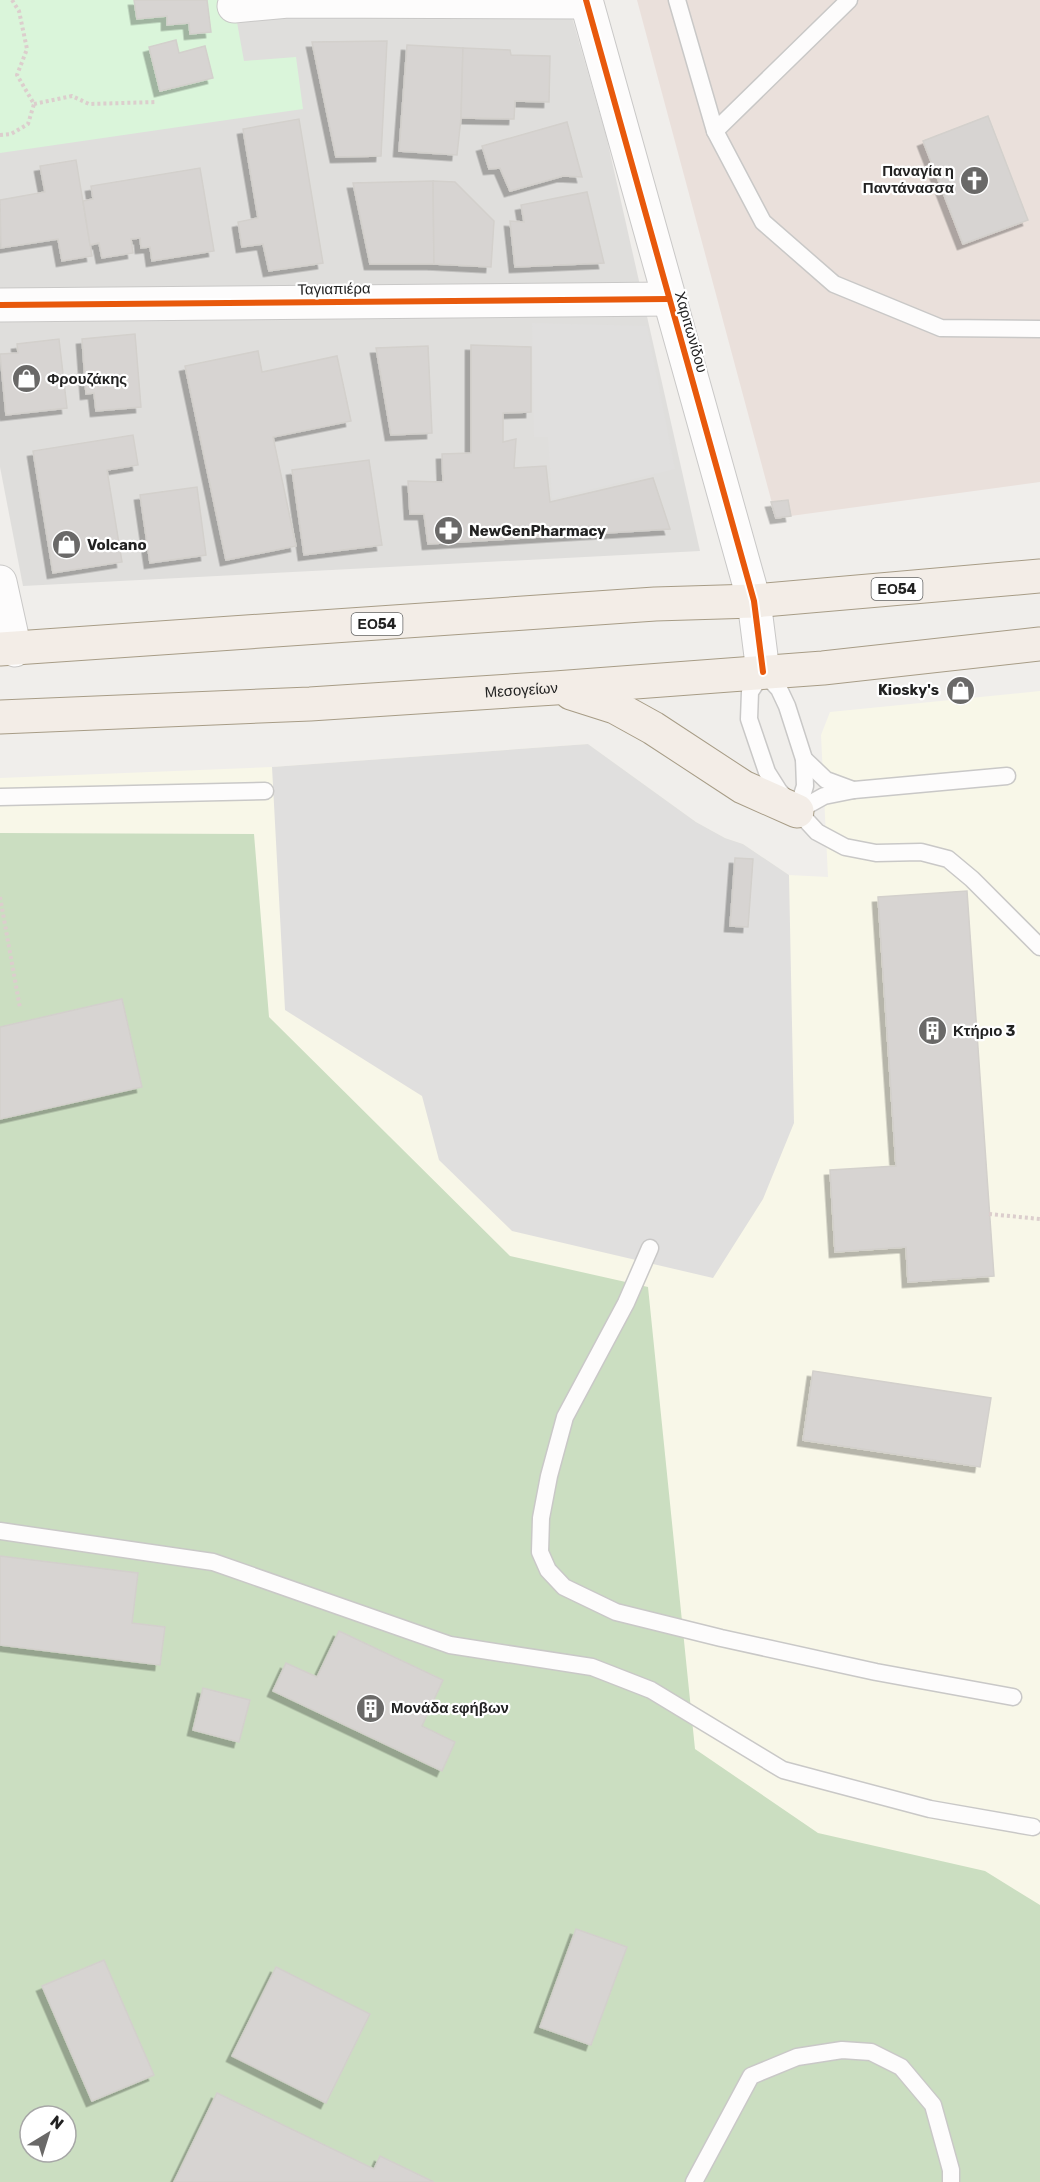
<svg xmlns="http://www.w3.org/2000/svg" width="1040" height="2182" font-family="Rubik,sans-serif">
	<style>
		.residential { fill: #dfdedc }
		.education { fill: #f8f7e8; fill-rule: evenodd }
		.military { fill: #eae0db }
		.forest { fill: #cbdec1; fill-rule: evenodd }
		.park { fill: #daf5da }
		.parking { fill: #e0dfde }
		.building { fill: #d7d4d2; stroke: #d3d0cc; stroke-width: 1.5; filter: url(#shadow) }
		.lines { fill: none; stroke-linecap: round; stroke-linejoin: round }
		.lane-casing { stroke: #c9c8c7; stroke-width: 19 }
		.street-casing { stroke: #c9c8c7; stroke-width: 35 }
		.primary-casing { stroke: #a79c86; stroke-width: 35 }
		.path { stroke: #dccecd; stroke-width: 4; stroke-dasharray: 3 3; stroke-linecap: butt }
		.lane { stroke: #fdfcfc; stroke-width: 16 }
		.street { stroke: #fdfcfc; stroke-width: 33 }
		.primary { stroke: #f3ede7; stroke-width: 33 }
		.cycleway-casing { stroke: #fff; stroke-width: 10 }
		.cycleway { stroke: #e8590c; stroke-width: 6 }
		.labels { text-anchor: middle; stroke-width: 4.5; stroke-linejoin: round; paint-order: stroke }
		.shield { fill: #fff; stroke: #646464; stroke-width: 1.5 }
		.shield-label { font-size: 14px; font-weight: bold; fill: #222 }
		.poi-label { font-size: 15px; font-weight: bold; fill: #222; stroke: #fff; text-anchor: start }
		.street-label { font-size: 15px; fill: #222; stroke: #fff }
	</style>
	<defs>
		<filter id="shadow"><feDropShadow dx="-5.5" dy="5.5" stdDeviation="0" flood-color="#0004"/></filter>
	</defs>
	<rect width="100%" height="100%" fill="#f0eeeb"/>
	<path class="residential" d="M0 0H567L606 135 700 551 23 586 0 467Z"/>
	<path class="education" d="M1040 691V2182H0V778L272 767 588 744 696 822 725 838 743 844 789 875 828 877 821 735 830 712ZM30 2116H66V2152H30Z"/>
	<path class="military" d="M637 0H1040V482L776 518Z"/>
	<path class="forest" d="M0 833 254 834 269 1017 510 1256 648 1287 695 1749 818 1833 985 1871 1040 1905V2182H0ZM30 2116H66V2152H30Z"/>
	<path class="park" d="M0 0H233L244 61 296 57 303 109 0 153Z"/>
	<g class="parking">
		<path d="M532 323 647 326 675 469 552 499 548 437H534Z"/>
		<path d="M588 744 696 822 725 838 743 844 789 875 794 1123 763 1199 713 1278 512 1231 439 1160 422 1096 285 1010 272 767Z"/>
	</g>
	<g class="building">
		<path d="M134 0H207L211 32 190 34 189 23 167 25V16L137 19Z"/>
		<path d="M176 40 179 53 205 46 213 78 160 91 149 47Z"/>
		<path d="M387 41 381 156 336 157 312 42Z"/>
		<path d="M407 45 463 48 461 118 457 155 399 151Z"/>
		<path d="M463 48 510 50 511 55 550 56 549 102 515 101 514 119 461 118Z"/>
		<path d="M988 116 1028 220 963 244 923 141Z"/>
		<path d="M299 119 323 263 269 271 263 244 242 247 238 222 258 218 243 129Z"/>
		<path d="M567 122 582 177 563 176 510 191 500 168 489 169 482 146Z"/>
		<path d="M76 160 92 256 62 261 58 239 1 248 0 200 45 192 40 166Z"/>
		<path d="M200 168 214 251 152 261 150 247 141 248 140 238 131 239 133 253 102 258 99 243 90 245 83 201 93 199 91 186Z"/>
		<path d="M433 181 434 264H370L353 183Z"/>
		<path d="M433 181 455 182 494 221 491 267 434 264Z"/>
		<path d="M587 192 604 263 515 267 510 221 524 222 521 205Z"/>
		<path d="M135 334 141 407 96 411 94 393 86 394 82 339Z"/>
		<path d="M59 339 67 408 6 415 0 354 18 353 17 344Z"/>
		<path d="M471 345 531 347V412L503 413V442L516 439 514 468 546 466 550 502 653 478 670 529 428 544 424 514H410L408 481 443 482 442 454 471 453Z"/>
		<path d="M428 346 432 433 391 435 376 348Z"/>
		<path d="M258 351 262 372 337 356 351 421 273 437 296 546 226 560 185 366Z"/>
		<path d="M133 435 138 465 107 470 122 562 53 573 33 451Z"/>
		<path d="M369 460 382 545 304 555 292 470Z"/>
		<path d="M197 487 206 555 150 563 140 495Z"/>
		<path d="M788 500 791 516 776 518 771 502Z"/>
		<path d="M735 858 753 859 748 927 730 926Z"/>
		<path d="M967 891 994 1276 908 1282 906 1247 835 1252 830 1170 896 1166 878 897Z"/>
		<path d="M122 999 142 1087 0 1119V1027Z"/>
		<path d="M813 1371 991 1398 980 1467 803 1440Z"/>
		<path d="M0 1556 138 1573 132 1623 165 1627 160 1665 0 1645Z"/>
		<path d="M339 1631 443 1680 422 1726 455 1742 442 1771 273 1691 286 1663 317 1677Z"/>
		<path d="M203 1688 250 1700 239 1742 193 1730Z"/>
		<path d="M576 1929 627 1947 591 2045 540 2027Z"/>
		<path d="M104 1960 154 2075 92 2101 42 1986Z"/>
		<path d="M276 1967 370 2014 326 2103 232 2056Z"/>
		<path d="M217 2093 374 2169 380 2156 434 2182H174Z"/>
	</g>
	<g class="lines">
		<defs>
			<g id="lane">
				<path d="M677 0 715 131 763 222 834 284 941 328 1040 329"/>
				<path d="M715 131 849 0"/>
				<path d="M804 759 826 780 853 790"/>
				<path d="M0 797 265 791"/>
				<path d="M797 811 805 786 804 759 787 706 779 689 763 672 750 692 749 719 767 772 779 791 817 832 845 847 876 853 921 852 948 859 972 879 1040 947"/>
				<path d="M797 811 824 796 854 790 1007 776"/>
				<path d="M650 1248 626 1303 565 1417 549 1476 541 1518 540 1552 548 1570 564 1587 616 1612 721 1638 876 1672 1013 1697"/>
				<path d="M0 1531 213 1562 450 1645 592 1667 651 1690 783 1770 930 1809 1033 1827"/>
				<path d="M694 2182 751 2076 797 2057 842 2050 871 2052 901 2067 933 2105 951 2170V2182"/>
			</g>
			<g id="street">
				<path d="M586 0 754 601 763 672"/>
				<path d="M234 6 288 1 586 2"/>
				<path d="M0 305 669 299"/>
				<path d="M0 582 15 650"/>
			</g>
			<g id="primary">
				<path d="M0 649 655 604 754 601 1040 576"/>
				<path d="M571 693 615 707 653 728 743 787 797 811"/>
				<path id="s1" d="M0 717 310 704 555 688 823 668 1040 644"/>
			</g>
		</defs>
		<use href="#lane" class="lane-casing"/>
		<use href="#street" class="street-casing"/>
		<use href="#primary" class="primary-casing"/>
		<g class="path">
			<path d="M34 104 72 96 89 104 157 102"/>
			<path d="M0 135 11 134 28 124 34 104 17 75 27 49 19 11 12 0"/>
			<path d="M0 897 20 1008"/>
			<path d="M989 1214 1040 1219"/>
		</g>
		<use href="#lane" class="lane"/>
		<use href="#street" class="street"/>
		<use href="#primary" class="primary"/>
		<defs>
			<g id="cycleway">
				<path d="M586 0 754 601 763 672"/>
				<path d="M0 305 669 299"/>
			</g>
		</defs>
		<use href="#cycleway" class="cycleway-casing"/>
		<use href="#cycleway" class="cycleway"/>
	</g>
	<defs>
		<symbol id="church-disc" viewBox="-11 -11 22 22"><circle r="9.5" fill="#6a6968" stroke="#fff"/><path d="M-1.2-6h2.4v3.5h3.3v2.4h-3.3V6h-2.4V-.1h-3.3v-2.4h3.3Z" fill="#fff"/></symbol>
		<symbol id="shop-disc" viewBox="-11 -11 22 22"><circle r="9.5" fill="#6a6968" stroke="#fff"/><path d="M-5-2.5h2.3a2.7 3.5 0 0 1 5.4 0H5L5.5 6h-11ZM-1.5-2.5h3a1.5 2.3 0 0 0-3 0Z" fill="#fff"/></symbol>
		<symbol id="pharmacy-disc" viewBox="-11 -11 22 22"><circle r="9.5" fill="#6a6968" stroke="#fff"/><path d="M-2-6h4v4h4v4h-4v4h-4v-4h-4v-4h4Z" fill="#fff"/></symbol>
		<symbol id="building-disc" viewBox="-11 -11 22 22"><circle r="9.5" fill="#6a6968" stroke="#fff"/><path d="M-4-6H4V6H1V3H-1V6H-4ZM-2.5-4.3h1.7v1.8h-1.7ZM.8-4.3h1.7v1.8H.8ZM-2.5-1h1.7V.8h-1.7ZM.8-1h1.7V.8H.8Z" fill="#fff"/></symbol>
	</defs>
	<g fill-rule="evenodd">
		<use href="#church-disc" x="958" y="164" width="33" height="33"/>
		<use href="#shop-disc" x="10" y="362" width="33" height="33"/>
		<use href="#pharmacy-disc" x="432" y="514" width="33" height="33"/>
		<use href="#shop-disc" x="50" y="528" width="33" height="33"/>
		<use href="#shop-disc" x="944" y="674" width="33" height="33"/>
		<use href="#building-disc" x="916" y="1014" width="33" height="33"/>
		<use href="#building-disc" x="354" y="1692" width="33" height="33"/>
	</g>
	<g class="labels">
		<g class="shield">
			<rect x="871.5" y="578" width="51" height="22" rx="4.5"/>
			<rect x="351.5" y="613" width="51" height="22" rx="4.5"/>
		</g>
		<g class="shield-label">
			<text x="897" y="594">ΕΟ54</text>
			<text x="377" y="629">ΕΟ54</text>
		</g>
		<g class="poi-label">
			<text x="954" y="176" text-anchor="end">Παναγία η<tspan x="954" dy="17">Παντάνασσα</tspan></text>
			<text x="47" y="384">Φρουζάκης</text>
			<text x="469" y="536">NewGenPharmacy</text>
			<text x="87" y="550">Volcano</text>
			<text x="939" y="695" text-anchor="end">Kiosky's</text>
			<text x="953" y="1036">Κτήριο 3</text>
			<text x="391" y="1713">Μονάδα εφήβων</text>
		</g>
		<g class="street-label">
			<text transform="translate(334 289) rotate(-1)" y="5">Ταγιαπιέρα</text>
			<text transform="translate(691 332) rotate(74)" y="5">Χαριτωνίδου</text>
			<text dy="5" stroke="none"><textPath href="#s1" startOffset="522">Μεσογείων</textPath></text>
		</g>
	</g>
	<g transform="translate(48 2134) rotate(38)"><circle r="28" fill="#ffffff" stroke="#a7a7a7" stroke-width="1.5"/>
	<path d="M0-4.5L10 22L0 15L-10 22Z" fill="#6a6968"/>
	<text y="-9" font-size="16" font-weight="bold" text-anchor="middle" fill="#222222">N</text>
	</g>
</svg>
